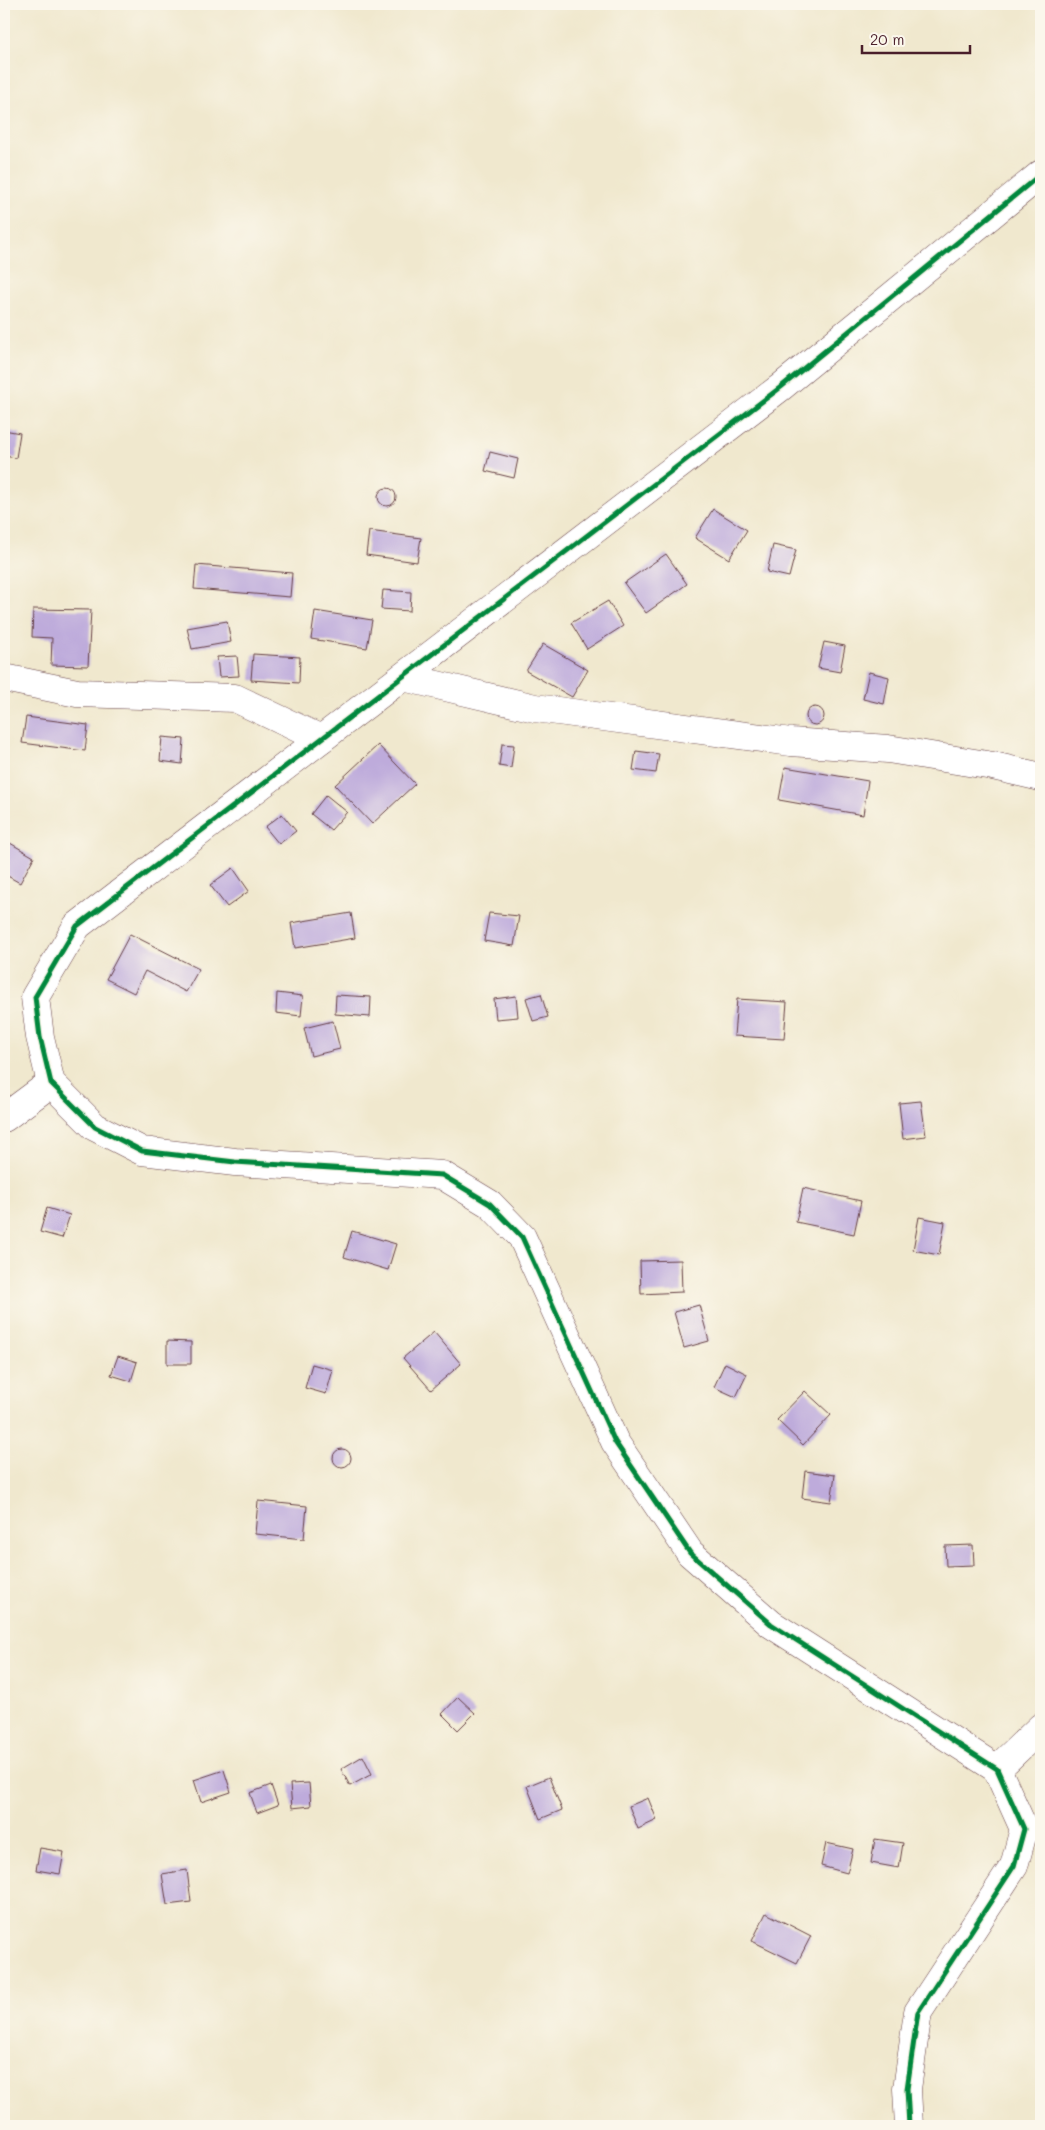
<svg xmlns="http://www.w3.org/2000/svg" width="1045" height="2130" font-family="Mali,sans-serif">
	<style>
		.building { fill: #beabdb }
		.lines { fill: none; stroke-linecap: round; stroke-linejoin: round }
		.minor-casing { stroke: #633d43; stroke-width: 29 }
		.tertiary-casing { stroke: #633d43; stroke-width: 29 }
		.minor { stroke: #fff; stroke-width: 28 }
		.tertiary { stroke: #fff; stroke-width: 28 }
		.cycleway-casing { stroke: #fbf7ec; stroke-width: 8 }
		.cycleway { stroke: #00873e; stroke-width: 5 }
	</style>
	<rect width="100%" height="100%" fill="#fbf7ec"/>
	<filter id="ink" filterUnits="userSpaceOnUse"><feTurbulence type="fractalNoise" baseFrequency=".02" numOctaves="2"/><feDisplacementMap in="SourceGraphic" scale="10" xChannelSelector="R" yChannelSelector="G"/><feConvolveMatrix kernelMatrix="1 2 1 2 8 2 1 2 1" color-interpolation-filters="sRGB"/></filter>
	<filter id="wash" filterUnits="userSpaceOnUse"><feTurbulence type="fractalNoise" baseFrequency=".0096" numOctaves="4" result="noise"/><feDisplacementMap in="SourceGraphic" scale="20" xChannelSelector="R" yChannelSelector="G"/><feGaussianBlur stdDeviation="1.12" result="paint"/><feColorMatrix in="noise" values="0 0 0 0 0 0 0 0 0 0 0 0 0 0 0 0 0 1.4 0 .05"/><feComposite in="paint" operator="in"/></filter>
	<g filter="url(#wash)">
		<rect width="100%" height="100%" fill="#f0e8ce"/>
		<g id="blocks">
			<g class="building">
				<path d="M4 430 20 433 16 458 4 456Z"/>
				<path d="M490 452 518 459 514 478 485 471Z"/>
				<circle cx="387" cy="497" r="9"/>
				<path d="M713 509 747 530 729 559 695 538Z"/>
				<path d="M369 531 421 538 417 562 366 555Z"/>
				<path d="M773 545 796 550 789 577 767 572Z"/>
				<path d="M666 554 687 584 646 613 624 583Z"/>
				<path d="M196 565 292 573 290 597 194 589Z"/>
				<path d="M383 590 411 592 410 611 381 609Z"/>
				<path d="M608 601 623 626 587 649 571 623Z"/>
				<path d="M33 609 91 610 88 666 51 665 52 638 32 637Z"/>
				<path d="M315 611 372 620 367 648 311 639Z"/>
				<path d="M227 621 231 642 192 649 187 628Z"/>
				<path d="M824 642 845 646 840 672 818 668Z"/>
				<path d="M543 644 588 670 572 697 526 671Z"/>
				<path d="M253 654 300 657 299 683 251 680Z"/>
				<path d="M237 656 239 676 219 677 217 657Z"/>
				<path d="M869 672 889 677 884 704 863 699Z"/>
				<circle cx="815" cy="716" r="9"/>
				<path d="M26 717 88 725 85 751 22 743Z"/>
				<path d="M162 737 184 739 182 764 160 761Z"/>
				<path d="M502 744 514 745 511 768 499 766Z"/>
				<path d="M378 745 415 784 372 824 335 785Z"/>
				<path d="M636 751 659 754 656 773 633 770Z"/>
				<path d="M785 767 868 781 863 815 779 800Z"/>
				<path d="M326 795 347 812 331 830 311 814Z"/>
				<path d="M282 814 296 831 279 844 265 827Z"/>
				<path d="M10 843 34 857 20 883 4 874V854Z"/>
				<path d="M233 868 249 891 227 907 210 885Z"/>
				<path d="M351 913 355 938 295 948 291 923Z"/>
				<path d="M489 913 519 916 514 946 484 941Z"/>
				<path d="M130 934 199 969 186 992 145 971 134 993 106 979Z"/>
				<path d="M277 993 303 996 301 1016 276 1013Z"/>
				<path d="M541 994 548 1017 533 1021 526 998Z"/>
				<path d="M336 995 371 997 370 1017 335 1014Z"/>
				<path d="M516 996 518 1017 496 1019 494 999Z"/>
				<path d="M737 999 787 1002 784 1039 734 1036Z"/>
				<path d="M333 1021 340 1049 311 1056 304 1028Z"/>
				<path d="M921 1101 926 1136 903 1139 899 1103Z"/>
				<path d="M803 1188 861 1201 854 1234 796 1222Z"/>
				<path d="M47 1208 70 1215 62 1238 40 1232Z"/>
				<path d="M919 1217 945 1222 939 1255 913 1250Z"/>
				<path d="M352 1231 396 1244 388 1270 344 1257Z"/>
				<path d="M681 1260 682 1292 641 1294 640 1261Z"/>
				<path d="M699 1305 709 1341 684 1348 674 1312Z"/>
				<path d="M434 1332 461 1364 431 1390 403 1358Z"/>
				<path d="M167 1341 191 1342V1364H167Z"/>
				<path d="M118 1356 137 1362 131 1381 111 1375Z"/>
				<path d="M725 1363 747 1374 736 1397 714 1387Z"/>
				<path d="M312 1364 333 1370 326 1394 305 1388Z"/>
				<path d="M805 1391 831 1415 803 1445 777 1420Z"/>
				<circle cx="342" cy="1458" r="9"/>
				<path d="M805 1471 835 1475 831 1502 802 1498Z"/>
				<path d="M258 1501 307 1506 304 1539 255 1534Z"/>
				<path d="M973 1545 974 1565 946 1566 945 1546Z"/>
				<path d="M458 1697 475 1713 458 1730 442 1714Z"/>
				<path d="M363 1756 372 1774 350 1786 341 1769Z"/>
				<path d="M224 1770 231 1792 201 1802 194 1780Z"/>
				<path d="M549 1777 562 1810 540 1819 527 1786Z"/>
				<path d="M309 1783 311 1806 292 1808 290 1784Z"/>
				<path d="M271 1785 278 1805 257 1813 250 1793Z"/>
				<path d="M648 1798 657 1820 638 1829 629 1806Z"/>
				<path d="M875 1839 903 1843 899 1868 871 1863Z"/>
				<path d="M826 1843 853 1849 847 1873 821 1866Z"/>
				<path d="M40 1848 64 1852 60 1874 36 1870Z"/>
				<path d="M187 1870 191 1902 167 1905 162 1874Z"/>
				<path d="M766 1913 811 1936 797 1963 752 1941Z"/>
			</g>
		</g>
	</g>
	<g filter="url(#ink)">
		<use href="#blocks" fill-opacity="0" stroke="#633d43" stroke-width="1"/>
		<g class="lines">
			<defs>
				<g id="minor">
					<path d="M403 677 535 708 791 742 888 749 993 766 1041 777"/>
					<path d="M4 678 77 693 235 698 321 739"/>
					<path d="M4 1118 51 1083"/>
					<path d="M997 1769 1041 1727"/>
				</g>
				<path id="tertiary" d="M909 2126 907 2089 918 2012 1014 1866 1024 1829 997 1769 771 1624 690 1553 615 1442 522 1237 490 1204 442 1175 235 1162 142 1151 95 1127 51 1083 40 1037 35 997 77 926 781 387 1041 174"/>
			</defs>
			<use href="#minor" class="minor-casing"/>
			<use href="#tertiary" class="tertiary-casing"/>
			<use href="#minor" class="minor"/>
			<use href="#tertiary" class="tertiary"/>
			<defs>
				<path id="cycleway" d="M909 2126 907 2089 918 2012 1014 1866 1024 1829 997 1769 771 1624 690 1553 615 1442 522 1237 490 1204 442 1175 235 1162 142 1151 95 1127 51 1083 40 1037 35 997 77 926 781 387 1041 174"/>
			</defs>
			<use href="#cycleway" class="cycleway-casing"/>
			<use href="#cycleway" class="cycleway"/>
		</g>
	</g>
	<rect width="1045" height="2130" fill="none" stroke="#fbf7ec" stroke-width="20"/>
	<path d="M862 45v8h108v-8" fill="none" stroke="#4a1f2b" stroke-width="2.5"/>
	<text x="870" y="45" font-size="15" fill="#4a1f2b" stroke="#fbf7ec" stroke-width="4" paint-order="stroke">20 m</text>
</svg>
